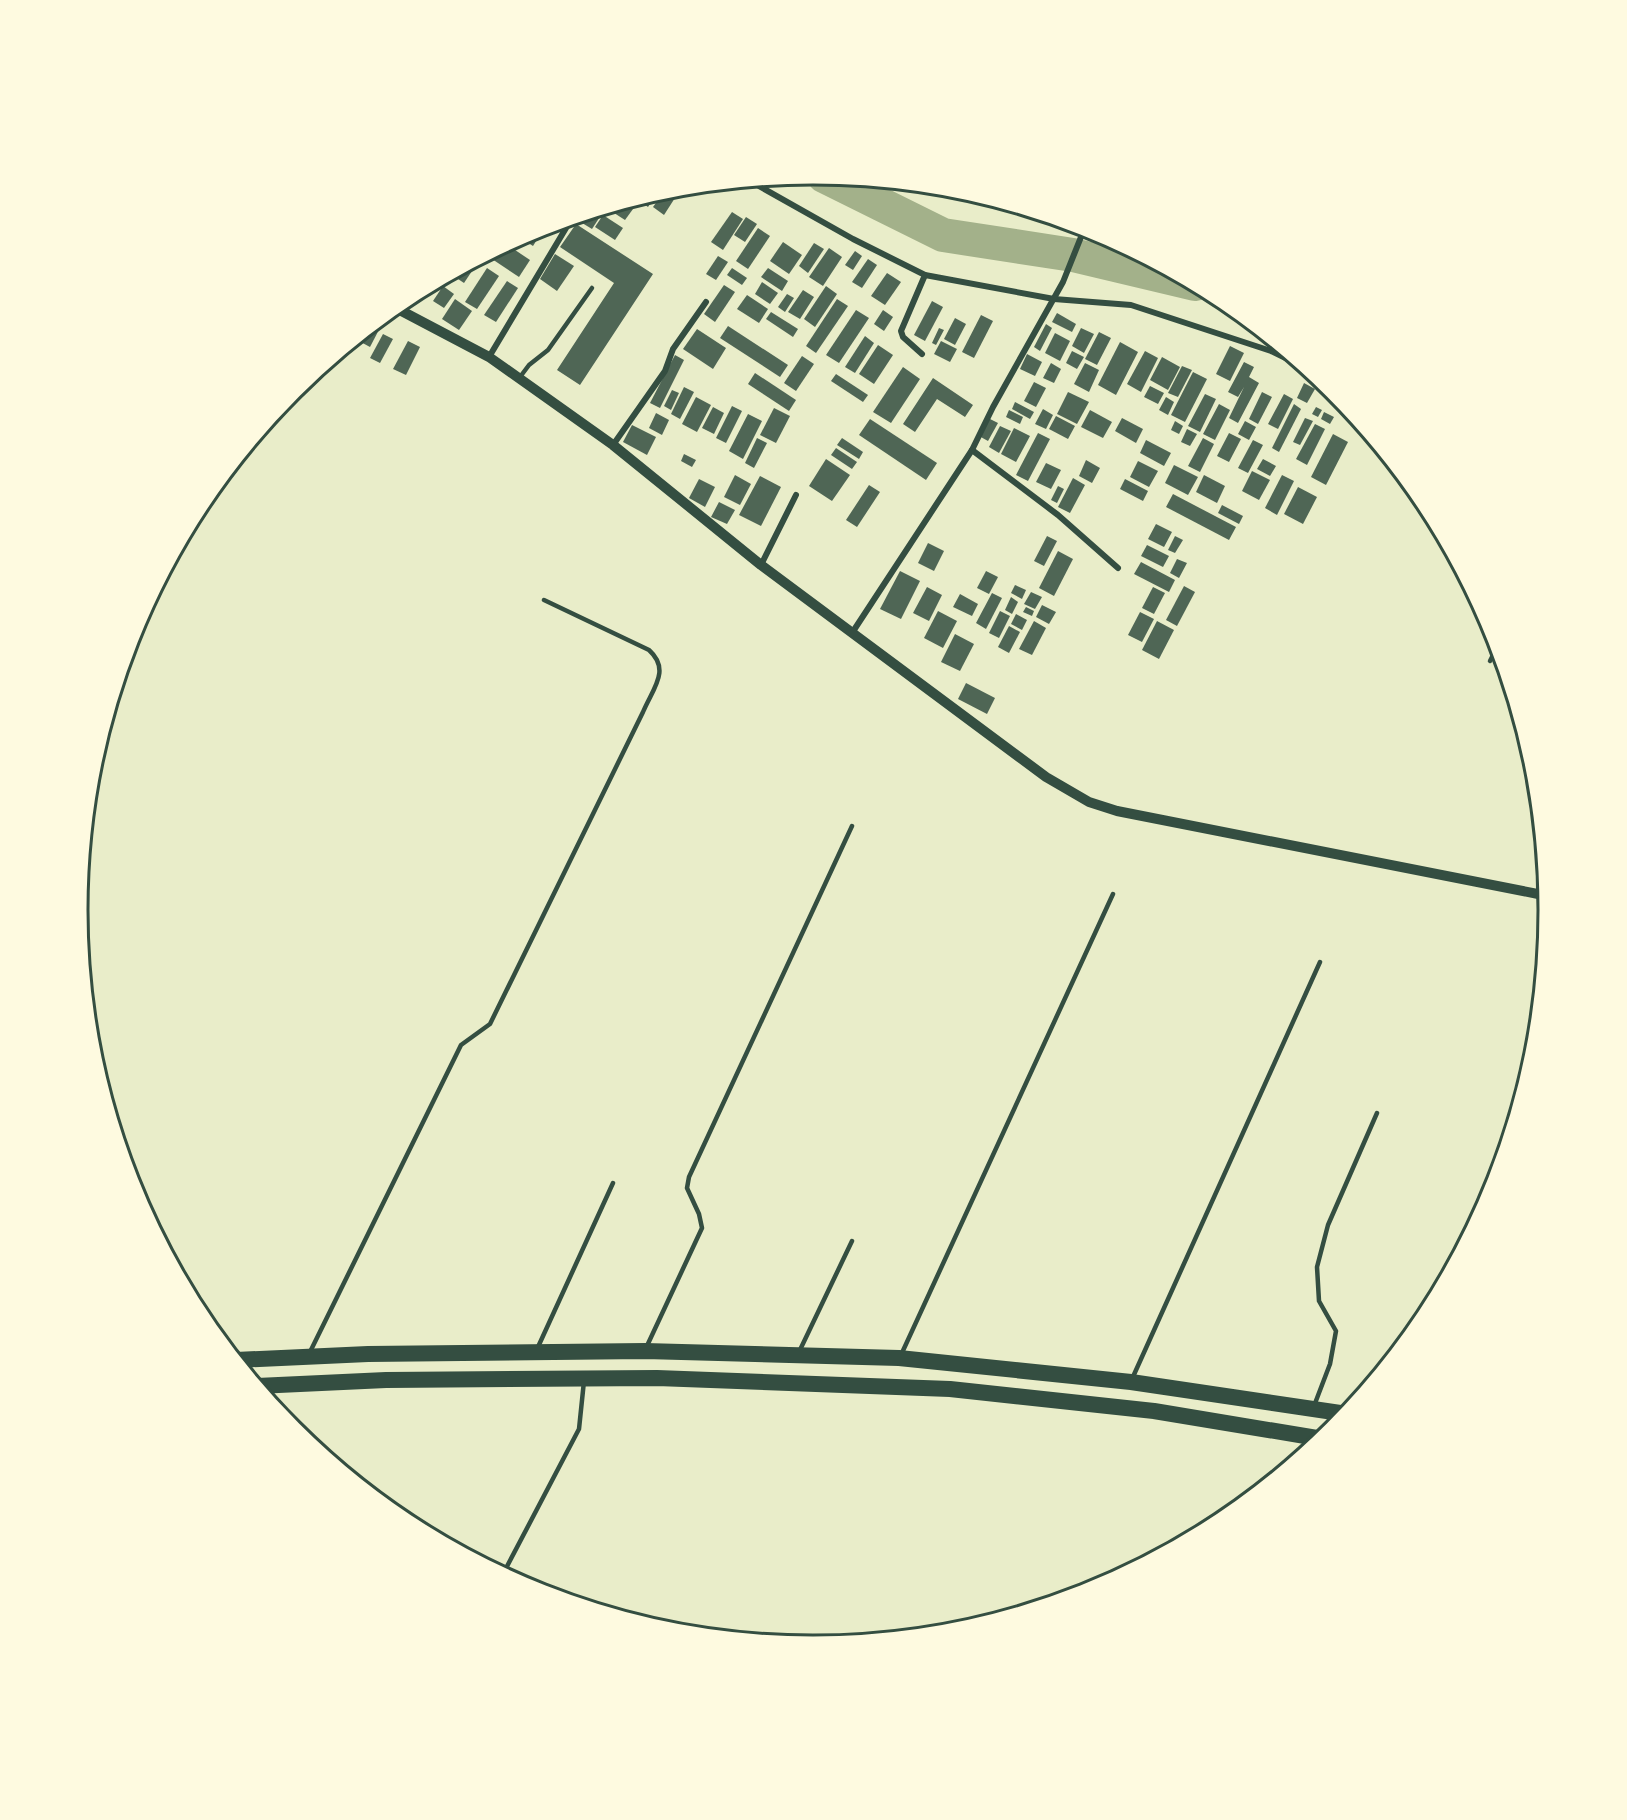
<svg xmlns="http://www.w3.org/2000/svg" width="1627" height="1820" font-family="Helvetica,sans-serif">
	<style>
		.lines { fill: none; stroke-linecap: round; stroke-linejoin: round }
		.river { stroke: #a3b18a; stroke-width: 34 }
		.building { fill: #4f6655 }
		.service { stroke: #344e41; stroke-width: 4.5 }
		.minor { stroke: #344e41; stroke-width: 6 }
		.tertiary { stroke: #344e41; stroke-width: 10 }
		.trunk { stroke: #344e41; stroke-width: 16 }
		.rim { fill: none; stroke: #344e41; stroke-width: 3 }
	</style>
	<rect width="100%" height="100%" fill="#e9edc9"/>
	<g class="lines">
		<path class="river" d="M824 176 943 235 1073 255 1195 284"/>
	</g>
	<g class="building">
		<path d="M682 187 664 215 653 207 665 190Z"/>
		<path d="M657 192 648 207 641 202 645 196Z"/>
		<path d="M641 197 636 205 630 201 636 199Z"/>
		<path d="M624 203 633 209 625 220 611 211 614 206Z"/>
		<path d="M599 210 603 212 592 229 574 218Z"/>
		<path d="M732 212 743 219 723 250 711 242Z"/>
		<path d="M603 215 623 228 615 240 595 227Z"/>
		<path d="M746 217 757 224 745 242 734 235Z"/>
		<path d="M576 224 653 274 580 385 557 370 614 283 560 247Z"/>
		<path d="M542 228 546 230 542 235 534 230Z"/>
		<path d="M758 228 770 236 748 269 736 261Z"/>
		<path d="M529 232 538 238 533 246 519 237Z"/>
		<path d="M783 242 802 255 789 274 770 261Z"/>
		<path d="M814 243 824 249 808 273 799 266Z"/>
		<path d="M506 244 530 260 519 277 486 255Z"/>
		<path d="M829 248 842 257 823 286 809 277Z"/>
		<path d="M855 251 862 256 853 270 845 265Z"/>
		<path d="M555 254 574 266 557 291 540 279Z"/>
		<path d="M718 256 728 262 716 280 706 274Z"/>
		<path d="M480 259 464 283 452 275 453 273Z"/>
		<path d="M868 259 877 265 862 288 852 282Z"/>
		<path d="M487 268 499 276 477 309 465 302Z"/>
		<path d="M732 268 747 278 742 285 727 275Z"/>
		<path d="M768 268 788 281 782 291 761 277Z"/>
		<path d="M887 273 901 282 885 305 871 296Z"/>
		<path d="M507 281 518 288 496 322 484 315Z"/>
		<path d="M762 282 778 293 770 304 755 294Z"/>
		<path d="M724 285 735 292 715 322 704 314Z"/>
		<path d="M443 286 454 294 444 308 433 301Z"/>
		<path d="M826 286 837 294 815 327 804 319Z"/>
		<path d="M803 290 814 297 800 319 788 312Z"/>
		<path d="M787 294 794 298 785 312 778 307Z"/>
		<path d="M747 295 768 309 759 323 737 309Z"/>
		<path d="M455 299 472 311 459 330 442 319Z"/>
		<path d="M837 299 848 306 816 353 806 346Z"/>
		<path d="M932 301 943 307 925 341 914 335Z"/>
		<path d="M856 310 869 318 839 363 826 355Z"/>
		<path d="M883 310 893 317 884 331 874 324Z"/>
		<path d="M771 312 798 329 793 337 766 319Z"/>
		<path d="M1057 313 1076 324 1072 332 1052 322Z"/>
		<path d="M981 315 993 321 974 358 962 352Z"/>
		<path d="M955 318 966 324 955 345 944 339Z"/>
		<path d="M379 320 383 322 370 347 357 340Z"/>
		<path d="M1046 324 1052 328 1040 351 1034 347Z"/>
		<path d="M728 326 788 365 780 377 720 338Z"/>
		<path d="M939 328 944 330 936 345 932 343Z"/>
		<path d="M1081 328 1094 334 1084 353 1072 346Z"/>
		<path d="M697 329 726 348 713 369 683 349Z"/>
		<path d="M1099 332 1111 338 1097 365 1085 359Z"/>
		<path d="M1055 333 1070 341 1060 361 1045 353Z"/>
		<path d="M383 334 393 339 380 363 370 358Z"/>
		<path d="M865 336 874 343 855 373 845 367Z"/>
		<path d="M408 341 420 347 406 375 393 369Z"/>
		<path d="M941 341 957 349 950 362 934 354Z"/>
		<path d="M1120 342 1138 352 1116 395 1098 385Z"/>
		<path d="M878 345 893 355 874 384 859 374Z"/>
		<path d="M1230 346 1244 353 1230 381 1216 374Z"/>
		<path d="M1072 351 1084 357 1077 369 1066 363Z"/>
		<path d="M1145 351 1158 358 1141 392 1127 384Z"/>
		<path d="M1027 354 1042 362 1035 376 1020 369Z"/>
		<path d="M675 355 684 360 660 408 650 403Z"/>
		<path d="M802 356 814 364 796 391 784 383Z"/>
		<path d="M1162 357 1180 367 1168 390 1150 380Z"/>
		<path d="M1244 362 1254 367 1249 377 1259 383 1238 423 1229 418 1244 387 1238 397 1228 392Z"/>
		<path d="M1051 363 1061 369 1054 383 1043 378Z"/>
		<path d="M1085 363 1099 370 1089 392 1074 384Z"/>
		<path d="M1182 366 1192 370 1178 397 1168 393Z"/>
		<path d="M903 367 920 379 891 423 873 412Z"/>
		<path d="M1193 372 1207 379 1185 422 1171 415Z"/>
		<path d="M755 373 796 400 789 411 748 384Z"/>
		<path d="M836 374 868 395 863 402 831 381Z"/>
		<path d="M933 378 973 405 965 417 937 399 915 432 903 424Z"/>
		<path d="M1034 382 1046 388 1036 407 1024 401Z"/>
		<path d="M1304 383 1315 389 1307 403 1297 398Z"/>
		<path d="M1150 386 1164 393 1158 404 1144 397Z"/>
		<path d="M684 387 694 392 680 419 671 414Z"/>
		<path d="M672 390 679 393 671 410 664 406Z"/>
		<path d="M1068 392 1089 402 1077 424 1057 414Z"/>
		<path d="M1262 392 1272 397 1258 424 1249 419Z"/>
		<path d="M1205 394 1216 399 1200 432 1188 426Z"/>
		<path d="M1284 394 1293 399 1278 429 1268 424Z"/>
		<path d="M696 397 711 405 697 432 682 424Z"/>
		<path d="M1166 397 1174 402 1168 415 1159 410Z"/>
		<path d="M1015 402 1034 412 1030 419 1012 409Z"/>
		<path d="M1219 404 1230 410 1215 440 1203 434Z"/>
		<path d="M1294 404 1301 409 1279 452 1272 448Z"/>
		<path d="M732 406 742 411 726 443 716 438Z"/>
		<path d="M713 407 724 413 714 434 702 428Z"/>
		<path d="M1316 407 1322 410 1318 417 1312 414Z"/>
		<path d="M774 408 790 416 776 443 760 435Z"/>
		<path d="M1043 409 1053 415 1046 429 1035 424Z"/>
		<path d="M1009 410 1023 417 1020 424 1006 417Z"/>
		<path d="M1090 410 1112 422 1103 438 1081 427Z"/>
		<path d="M1324 412 1334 417 1330 424 1321 419Z"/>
		<path d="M656 413 669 420 662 435 649 428Z"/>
		<path d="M748 414 762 421 743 459 729 451Z"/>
		<path d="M1056 416 1075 426 1068 439 1049 429Z"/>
		<path d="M988 418 998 423 988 441 979 436Z"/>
		<path d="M1122 418 1143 429 1136 443 1115 431Z"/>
		<path d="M1305 418 1313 421 1300 445 1293 442Z"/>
		<path d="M870 419 937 463 926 480 859 435Z"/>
		<path d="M1175 421 1183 426 1179 434 1171 430Z"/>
		<path d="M1245 421 1256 427 1249 440 1238 434Z"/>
		<path d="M1315 424 1325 429 1307 465 1296 459Z"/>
		<path d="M632 425 656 437 647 455 623 442Z"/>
		<path d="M1000 426 1011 431 999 453 989 447Z"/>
		<path d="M1014 428 1030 436 1016 462 1001 454Z"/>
		<path d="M1187 429 1197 434 1190 446 1181 442Z"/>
		<path d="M1038 433 1050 439 1028 481 1016 475Z"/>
		<path d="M1229 433 1241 439 1229 462 1217 456Z"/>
		<path d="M1333 434 1348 442 1326 485 1311 477Z"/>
		<path d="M757 438 767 443 754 468 745 463Z"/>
		<path d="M842 438 863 452 859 459 837 445Z"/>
		<path d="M1203 438 1214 444 1200 472 1188 466Z"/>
		<path d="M1146 440 1171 453 1164 466 1140 453Z"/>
		<path d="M1253 440 1263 445 1248 473 1238 468Z"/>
		<path d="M836 448 857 462 852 469 831 455Z"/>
		<path d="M684 454 696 460 692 467 681 461Z"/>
		<path d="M826 459 850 475 832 501 809 486Z"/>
		<path d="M1263 459 1276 466 1270 476 1257 469Z"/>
		<path d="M1086 460 1100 468 1092 483 1079 476Z"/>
		<path d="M1138 461 1158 471 1149 487 1130 477Z"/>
		<path d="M1046 463 1061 470 1051 489 1036 482Z"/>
		<path d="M1174 465 1198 477 1188 495 1165 483Z"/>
		<path d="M1252 471 1270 480 1259 500 1242 491Z"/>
		<path d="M735 475 751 484 740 505 724 497Z"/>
		<path d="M1204 475 1225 486 1217 503 1196 492Z"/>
		<path d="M1282 475 1294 481 1277 515 1265 508Z"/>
		<path d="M760 476 781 487 761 526 739 515Z"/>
		<path d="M1073 478 1085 485 1070 513 1058 507Z"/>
		<path d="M699 479 715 487 705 507 689 498Z"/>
		<path d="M1125 479 1148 491 1143 501 1120 489Z"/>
		<path d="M869 485 880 492 857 527 846 520Z"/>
		<path d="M1058 486 1064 489 1057 503 1051 500Z"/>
		<path d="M1298 487 1317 497 1303 524 1284 514Z"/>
		<path d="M1173 494 1236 527 1229 540 1166 507Z"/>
		<path d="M719 502 735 510 727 524 711 517Z"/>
		<path d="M1222 505 1243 516 1239 524 1218 513Z"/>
		<path d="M1156 524 1172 532 1164 547 1148 539Z"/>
		<path d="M1047 536 1057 541 1044 566 1034 561Z"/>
		<path d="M1175 536 1183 540 1175 553 1168 550Z"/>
		<path d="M928 543 944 551 934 571 918 563Z"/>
		<path d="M1147 545 1169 556 1163 567 1141 556Z"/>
		<path d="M1058 551 1073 559 1054 596 1039 588Z"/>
		<path d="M1177 559 1187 563 1179 578 1170 573Z"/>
		<path d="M1141 562 1175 580 1169 592 1134 574Z"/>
		<path d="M900 571 920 581 901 619 880 609Z"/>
		<path d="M986 571 998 577 989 594 977 588Z"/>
		<path d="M1015 585 1026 590 1022 599 1011 593Z"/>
		<path d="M1184 586 1195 592 1177 626 1166 620Z"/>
		<path d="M927 587 942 595 929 621 913 613Z"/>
		<path d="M1153 587 1165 593 1154 614 1142 608Z"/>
		<path d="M1031 592 1042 597 1035 609 1024 604Z"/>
		<path d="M992 593 1002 598 986 629 976 623Z"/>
		<path d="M960 594 978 604 972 616 953 607Z"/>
		<path d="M1011 597 1018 602 1012 614 1005 610Z"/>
		<path d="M1042 605 1056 612 1049 624 1036 617Z"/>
		<path d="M1026 607 1034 611 1032 616 1023 612Z"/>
		<path d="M938 611 957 621 943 648 924 638Z"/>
		<path d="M1000 611 1010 616 999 638 989 633Z"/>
		<path d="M1140 612 1154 619 1142 642 1128 635Z"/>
		<path d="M1016 614 1027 620 1022 630 1011 624Z"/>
		<path d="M1034 621 1046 628 1032 655 1019 649Z"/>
		<path d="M1157 621 1174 630 1159 659 1142 650Z"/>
		<path d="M1009 626 1020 632 1009 653 998 647Z"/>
		<path d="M955 634 974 644 960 671 941 662Z"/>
		<path d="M966 683 995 698 987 714 958 699Z"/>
	</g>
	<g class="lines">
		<g class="service">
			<path d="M520 377 529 365 548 350 592 288"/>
			<path d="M1490 661 1498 645"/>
			<path d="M538 1347 613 1183"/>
			<path d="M646 1348 702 1228 699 1214 687 1188 689 1177 852 826"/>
			<path d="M310 1352 461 1045 490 1024 643 712C653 688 671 670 649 650L544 600"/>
			<path d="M799 1352 852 1241"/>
			<path d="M901 1355 1113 894"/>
			<path d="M1132 1379 1320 962"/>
			<path d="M1314 1406 1330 1364 1336 1331 1319 1301 1317 1267 1328 1225 1377 1113"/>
			<path d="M503 1574 579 1429 584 1381"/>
		</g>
		<g class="minor">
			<path d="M750 181 853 239 925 275 1054 299 1131 305 1271 351 1310 370"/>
			<path d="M986 198 1016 208 1028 210"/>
			<path d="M922 354 903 337 901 331 925 275"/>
			<path d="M489 357 572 218"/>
			<path d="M1367 431 1405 488 1433 516"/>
			<path d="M613 445 665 371 673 349 706 302"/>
			<path d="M972 450 1058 515 1118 568"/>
			<path d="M761 565 796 495"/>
			<path d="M852 633 972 450 993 407 1063 282 1085 227"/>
		</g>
		<path class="tertiary" d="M394 307 489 357 613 445 761 565 1046 777 1089 802 1117 811 1548 896"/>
		<g class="trunk">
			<path d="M236 1360 368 1354 645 1351 899 1358 1131 1382 1347 1414"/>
			<path d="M257 1386 386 1380 657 1378 950 1389 1154 1411 1323 1439"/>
		</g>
	</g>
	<path d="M0 0H1627V1820H0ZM88 910a725 725 0 1 1 1450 0a725 725 0 1 1-1450 0Z" fill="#fefae0" fill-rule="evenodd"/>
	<path class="rim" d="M88 910a725 725 0 1 1 1450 0a725 725 0 1 1-1450 0Z"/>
</svg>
